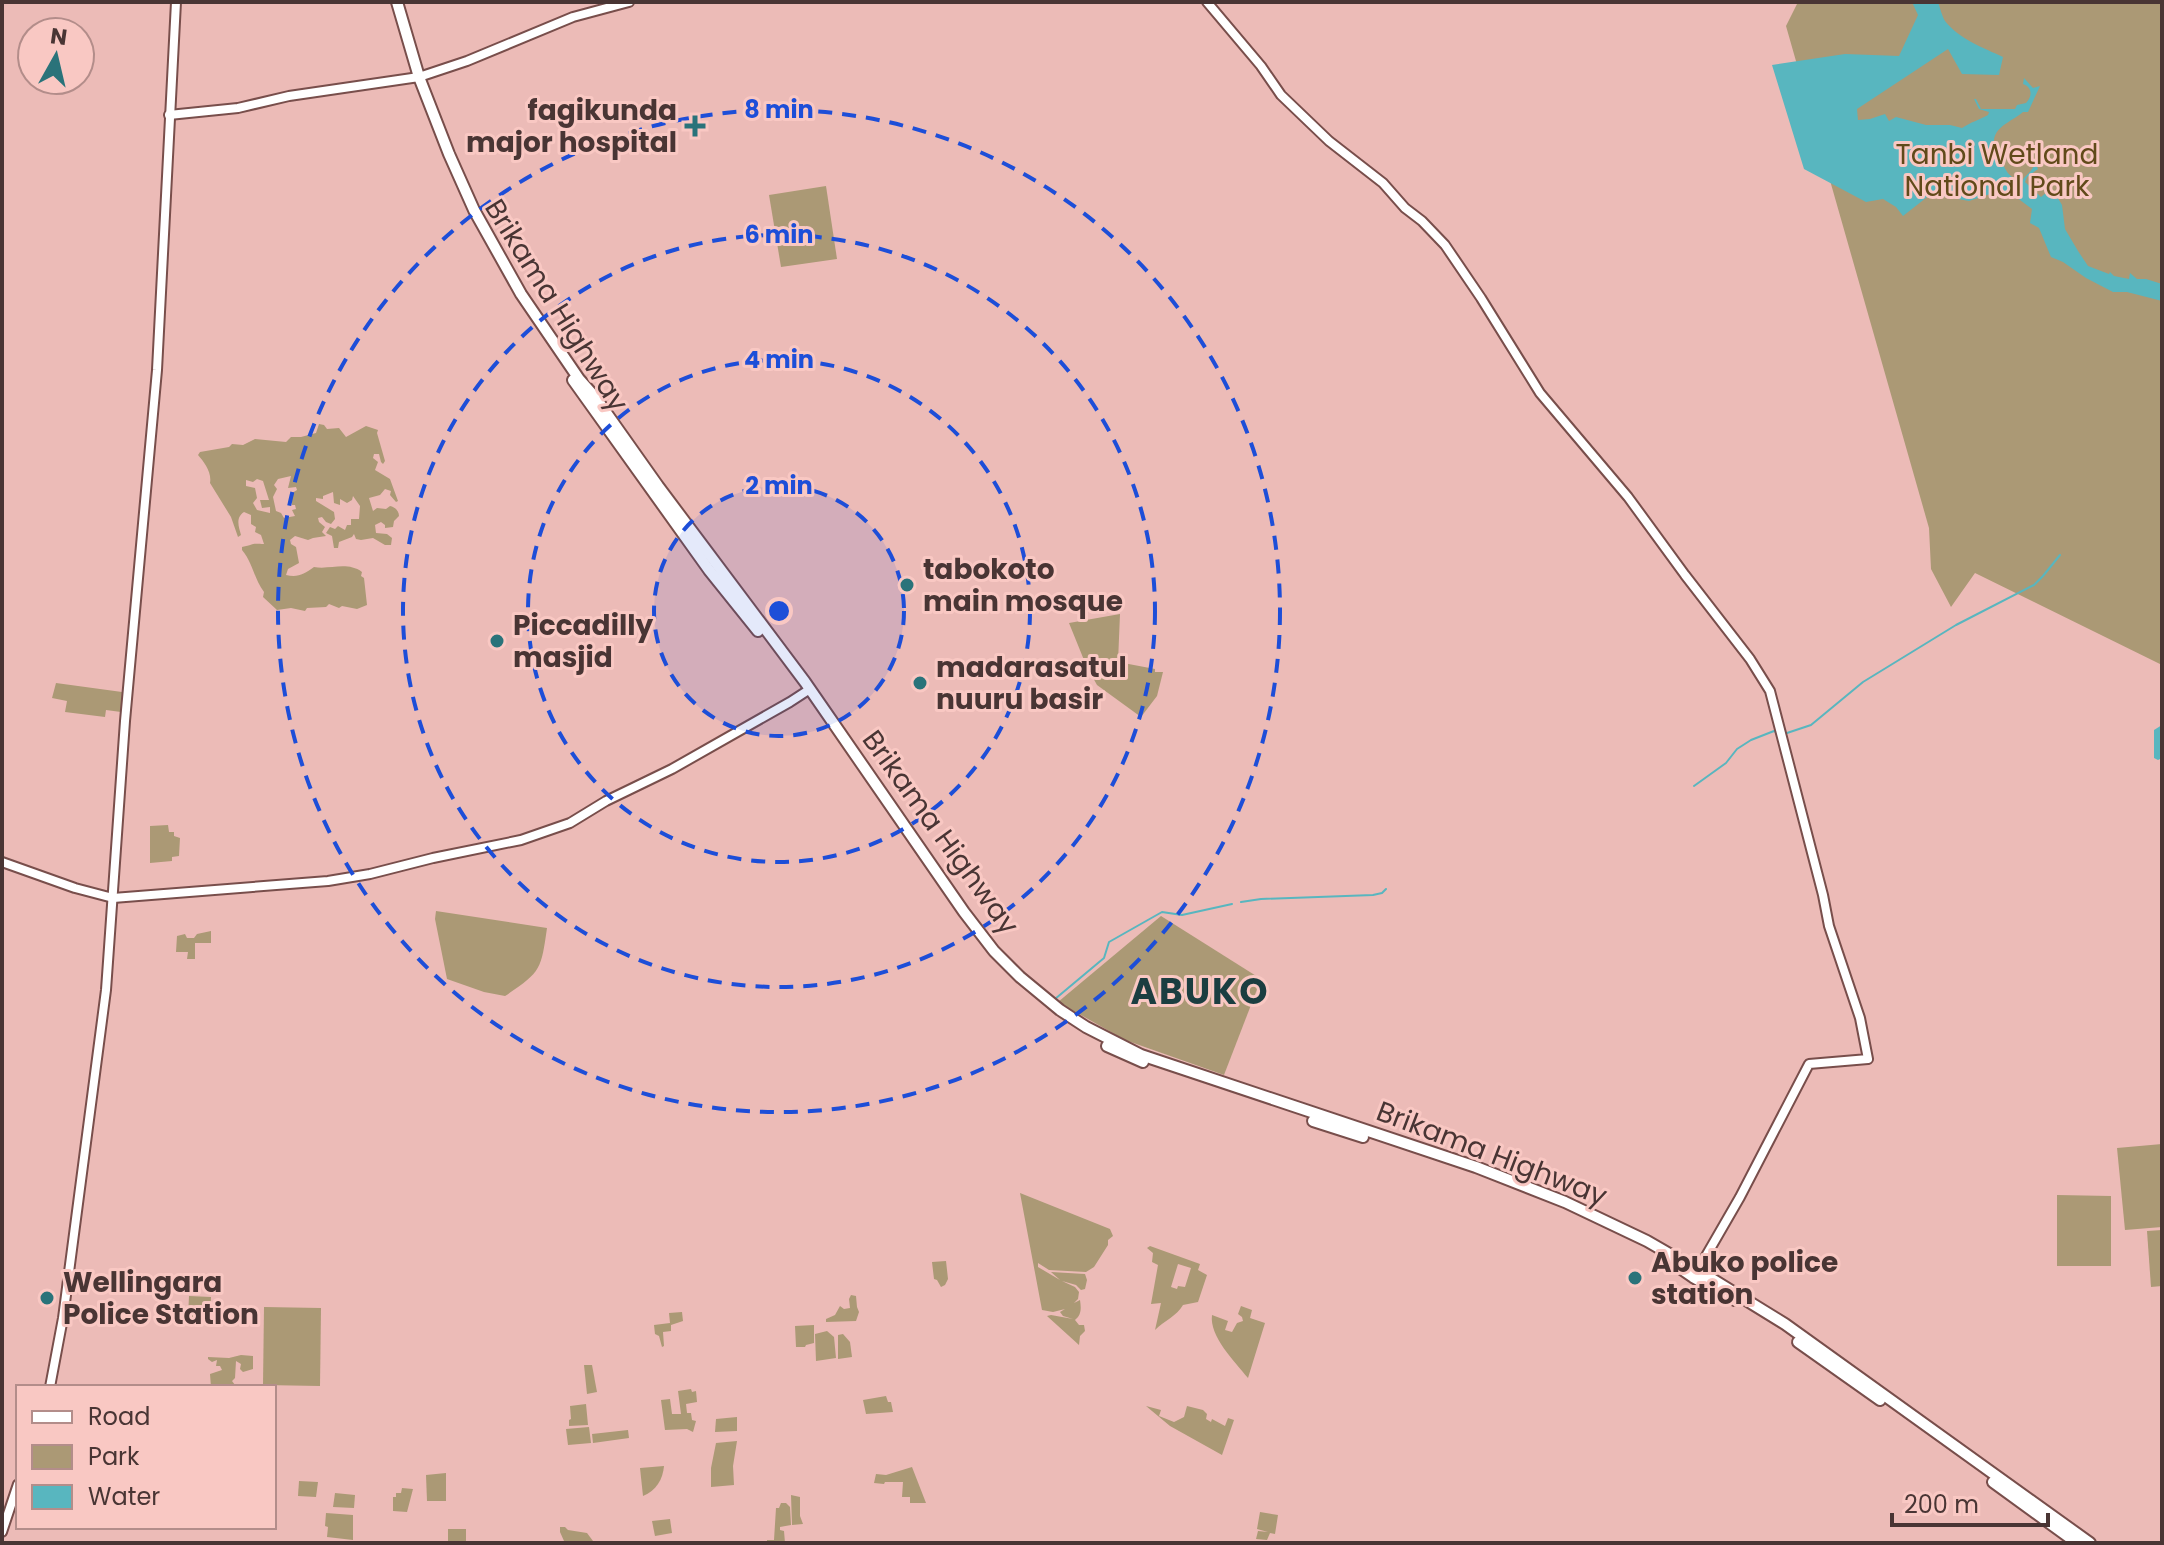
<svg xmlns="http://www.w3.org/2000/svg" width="2164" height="1545" font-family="Poppins,sans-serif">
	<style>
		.green { fill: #ab9975; fill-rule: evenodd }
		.water { fill: #58b6bf }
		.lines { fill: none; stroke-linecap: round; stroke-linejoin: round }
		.stream { stroke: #58b6bf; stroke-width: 2 }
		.secondary-casing { stroke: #784e4b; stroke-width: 12 }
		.highway-casing { stroke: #784e4b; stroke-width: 14 }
		.secondary { stroke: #fff; stroke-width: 8 }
		.highway { stroke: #fff; stroke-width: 10 }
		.ring { fill: none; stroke: #1d4ed8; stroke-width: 4; stroke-dasharray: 14 10 }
		.poi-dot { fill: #2a737a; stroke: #f9c8c3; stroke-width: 3 }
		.labels { text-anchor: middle; stroke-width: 6; stroke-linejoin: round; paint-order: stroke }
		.poi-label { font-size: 28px; font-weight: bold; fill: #493534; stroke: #f9c8c3; text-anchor: start }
		.park-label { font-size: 28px; fill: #614a1a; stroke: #f9c8c3 }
		.street-label { font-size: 28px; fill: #493534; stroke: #f9c8c3 }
		.district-label { font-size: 36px; font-weight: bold; letter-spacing: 2px; fill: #1b3e41; stroke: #f9c8c3 }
		.centre { fill: #1d4ed8; stroke: #f9c8c3; stroke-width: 4 }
		.ring-label { font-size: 24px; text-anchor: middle; font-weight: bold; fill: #1d4ed8; stroke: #f9c8c3; stroke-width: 6; stroke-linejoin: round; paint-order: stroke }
	</style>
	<rect width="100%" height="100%" fill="#ecbbb7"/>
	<g class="green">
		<path d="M1798 2H2162V665L1975 573 1951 607 1931 569 1929 528 1786 26Z"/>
		<path d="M826 186 837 259 781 267 769 195Z"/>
		<path d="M319 424 324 425 327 429 339 428 346 437 366 426 378 430 377 433 385 461 383 464 381 462 379 454H374L373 458 378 462 375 470 390 479 398 501 396 502 390 495 391 491 385 489 380 495 369 498 373 511 377 508 386 509 390 506C395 507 399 511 399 516L394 521 393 527 385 528V525L381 522 375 525 376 533 387 534 392 538 391 545H385L373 538 361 540 356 539 354 534 352 537 339 542 338 548H334L332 536 326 533 330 527 335 529 338 526 345 530 347 525H351V519H359L360 506 353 496 352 500 347 503 340 499V505L334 503 333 492 323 496V499L316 498V501L334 512 335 519 331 524 326 522 322 517 318 518 319 522 325 527 322 532 326 536 313 538 308 540 295 536 290 540 291 544 296 547 299 563 288 569 286 575C298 578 304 574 314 567 330 570 347 561 362 572L361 576 364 578 367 605 357 609 342 606 339 608 329 604 326 607 307 608 305 611 291 608 277 610 263 597 264 592C254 579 253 563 242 550V547C255 544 251 543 264 544L261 535 255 532 256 527 251 524V515L244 512C235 518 239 527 241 535L238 537 231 517 210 483C212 472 204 462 198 455L200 452 229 447 232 444 243 445 255 439 286 442 291 437H301L316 433ZM291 476 288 488 296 487 297 490 292 493V505H295L296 509 292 510 295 516 284 518 281 513 276 511 273 497 277 489 274 485 278 479ZM257 479 263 481 269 500H260L262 508 270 507V513L257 510 253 503 257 498 255 488 246 486V480L253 482Z"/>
		<path d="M1120 614 1118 662 1155 669V672H1163L1157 696 1141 717 1097 685 1086 665 1069 623Z"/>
		<path d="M56 683 122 692 121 712 106 710 105 717 65 712 67 701 52 698Z"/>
		<path d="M168 825 169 832H174V836L180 838 179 856 172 857V861L150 863V826Z"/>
		<path d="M436 911 547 928C541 970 541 972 505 996L484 992 447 979 435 919Z"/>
		<path d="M1161 916 1261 979 1224 1075 1125 1040 1058 1002Z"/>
		<path d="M211 931V943H195V959H187L188 952H176L177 936 185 934 187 938H194L197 934Z"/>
		<path d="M2162 1144V1227L2125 1230 2117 1148Z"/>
		<path d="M1020 1193 1110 1229 1113 1236 1108 1240V1245L1094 1267 1086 1272 1049 1270 1038 1263V1267L1060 1280 1051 1272 1085 1274 1087 1280 1085 1289 1081 1290 1076 1285 1062 1281 1075 1287 1079 1292 1078 1299 1074 1303 1080 1300C1081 1307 1082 1315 1075 1320L1079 1325H1084L1085 1331 1080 1336 1079 1345 1047 1316 1051 1315 1073 1319 1063 1316 1060 1312 1065 1309 1053 1312 1042 1310Z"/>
		<path d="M2057 1195 2111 1196V1266H2057Z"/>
		<path d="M2162 1230V1286L2151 1287 2147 1231Z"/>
		<path d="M1150 1246 1200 1264 1198 1270 1207 1275 1198 1302 1183 1305C1177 1316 1164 1321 1155 1330L1161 1303 1151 1304 1158 1265 1152 1262 1153 1253 1147 1248ZM1178 1264 1191 1268 1185 1287 1178 1286 1177 1289 1171 1287Z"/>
		<path d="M946 1261 948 1279 945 1285 941 1287 937 1280 934 1279 932 1262Z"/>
		<path d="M851 1295 856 1296 857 1307 859 1312 856 1321 826 1322V1319L835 1315 840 1306 844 1309 850 1308 849 1299Z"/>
		<path d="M189 1296 211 1297 210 1318H188Z"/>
		<path d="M1241 1306 1252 1310 1250 1318 1265 1323 1248 1378C1235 1362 1209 1336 1212 1315L1228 1321 1225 1330 1232 1332 1237 1323 1243 1321 1242 1317 1238 1314Z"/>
		<path d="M264 1307 321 1308 320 1386 263 1385Z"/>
		<path d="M682 1312 683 1321 671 1325V1331L663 1332 664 1346 662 1347 659 1336 655 1334 654 1325 670 1323 669 1313Z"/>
		<path d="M814 1325V1343L806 1345 805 1347H796L795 1326Z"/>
		<path d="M827 1331 834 1337 836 1358 816 1361 815 1334Z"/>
		<path d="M843 1334 850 1342 852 1357 838 1359V1335Z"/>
		<path d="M241 1355 253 1356V1369L243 1372 240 1369 241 1364 236 1361 235 1378 232 1381 235 1385 231 1387H211L210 1374 222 1370 220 1366H216L217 1360 212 1362 208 1359V1357L229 1358Z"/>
		<path d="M584 1365H592L597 1392 587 1394Z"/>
		<path d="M691 1389 692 1392 696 1391 697 1402 686 1404 687 1413H691L692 1420 696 1421 693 1432 687 1429 665 1430 661 1400 670 1399 672 1414H681L678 1391Z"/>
		<path d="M886 1396 888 1402H891L893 1412 866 1414 863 1400Z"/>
		<path d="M586 1404 588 1425 569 1426V1420L571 1419 570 1406Z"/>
		<path d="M1146 1406 1161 1410 1159 1416 1174 1422 1184 1417 1187 1406 1203 1410 1207 1414 1206 1419 1211 1422 1212 1419 1225 1426 1228 1418 1234 1420 1222 1455 1170 1426Z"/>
		<path d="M737 1417V1431L715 1432 716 1419Z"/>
		<path d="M589 1427 591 1443 568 1445 566 1429Z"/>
		<path d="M628 1430 629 1438 593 1443 592 1434Z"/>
		<path d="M737 1441 733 1466 734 1485 711 1487V1468L716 1443Z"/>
		<path d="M664 1466C663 1479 656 1491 643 1496L640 1468Z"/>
		<path d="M912 1467 926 1503H910V1497H902L903 1482H885L884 1484 874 1483 876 1474 886 1475Z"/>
		<path d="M446 1473V1501H427L426 1475Z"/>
		<path d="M299 1481 318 1482 316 1497 298 1496Z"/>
		<path d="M402 1488 413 1489 407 1512 393 1511V1497H396V1493H401Z"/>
		<path d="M335 1493 355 1495 354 1508 333 1507Z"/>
		<path d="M791 1495 800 1497V1516L803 1524 792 1525Z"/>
		<path d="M781 1503H786L790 1507 791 1525 780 1527V1530L784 1531 785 1543H767V1540H774L776 1508H779Z"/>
		<path d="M1260 1512 1278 1515 1275 1534 1270 1533 1267 1540 1256 1539 1258 1531 1268 1532 1257 1529Z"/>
		<path d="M326 1513 353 1515V1540L327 1537 328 1527 325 1526Z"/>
		<path d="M670 1519 672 1533 655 1536 652 1521Z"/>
		<path d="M560 1527H565L568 1530 587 1533 593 1541 592 1543H570L564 1541 560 1532Z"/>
		<rect x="448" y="1529" width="18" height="14"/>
	</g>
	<g class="water">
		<path d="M1912 2H1938C1940 8 1942 16 1945 21 1959 39 1984 48 2003 57L1999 75 1962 74 1948 49 1857 109 1858 120 1870 119 1885 114 1889 121 1896 117 1926 125H1950L1962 128C1971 122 1979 120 1988 115L1989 112 1979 109 1974 99H1976L1981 109H2015L2017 105 2026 103C2033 96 2032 87 2023 84L2024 78 2033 88 2040 86 2028 112H2023C2007 125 1986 129 1997 155L2005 152 2007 155 2001 156C2003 168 2010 180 2022 181 2025 175 2032 172 2034 165L2031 161 2035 162 2038 169 2027 177 2025 182 2041 197 2048 191 2056 195 2062 205 2065 229 2078 251 2088 266 2109 274 2110 272 2114 276 2129 279 2130 273 2137 279H2146L2162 284V301L2127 292H2113L2086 278 2063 262 2051 257 2039 228 2030 223 2032 209 2016 197 1993 193 1969 201 1931 194 1903 216 1896 207 1883 199 1866 202 1804 169 1772 65 1845 54 1899 56 1918 15Z"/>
		<path d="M2162 725V758L2158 760 2154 758V730Z"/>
	</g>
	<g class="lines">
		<g class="stream">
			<path d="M1784 734 1811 725 1863 682 1956 625 2034 585 2043 576 2060 555"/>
			<path d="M1694 786 1726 763 1737 749 1751 740 1774 731 1778 733"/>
			<path d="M1241 902 1261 899 1373 895 1382 893 1386 889"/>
			<path d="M1055 999 1104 958 1109 942 1162 912 1182 915 1232 904"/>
		</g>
		<defs>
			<g id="secondary">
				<path d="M1207 2 1261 66 1281 95 1329 141 1383 183 1405 208 1422 221 1445 245 1481 298 1540 393 1628 497 1685 575 1750 659 1770 691 1823 895 1829 926 1860 1018 1868 1059 1809 1064 1740 1197 1695 1275"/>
				<path d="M169 115 238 108 289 96 419 77 467 61 573 17 629 2"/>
				<path d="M2 862 75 888 113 898 328 881 370 874 433 858 521 840 570 823 606 801 672 769 790 702 810 689"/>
				<path d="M50 1387 63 1318 106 990 125 721 157 370 176 2"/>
				<path d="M2 1532 18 1484"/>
			</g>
			<g id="highway">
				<path d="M397 2 419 77 449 154 474 210 521 294 579 379 595 397 658 486 805 682 964 912 994 951 1020 977 1060 1010 1086 1027 1141 1055 1476 1167 1565 1202 1647 1241 1699 1271 1785 1324 2090 1543"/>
				<path d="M573 380 709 570 758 631"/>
				<path d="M1107 1046 1143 1062"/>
				<path d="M1313 1121 1363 1137"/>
				<path d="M1667 1259 1693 1277 1735 1300"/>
				<path d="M1798 1342 1880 1400"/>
				<path d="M1993 1482 2077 1543"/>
			</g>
		</defs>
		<use href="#secondary" class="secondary-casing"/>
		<use href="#highway" class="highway-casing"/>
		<use href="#secondary" class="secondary"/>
		<use href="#highway" class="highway"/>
	</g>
	<circle cx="779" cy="611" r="125" fill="#1d4ed8" fill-opacity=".12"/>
	<g class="ring">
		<circle cx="779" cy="611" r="125"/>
		<circle cx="779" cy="611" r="251"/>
		<circle cx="779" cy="611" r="376"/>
		<circle cx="779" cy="611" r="501"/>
	</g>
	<g class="poi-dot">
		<path d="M691 114h8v8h8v8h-8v8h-8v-8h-8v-8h8z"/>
		<circle cx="907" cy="585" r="8"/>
		<circle cx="497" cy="641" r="8"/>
		<circle cx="920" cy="683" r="8"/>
		<circle cx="1635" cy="1278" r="8"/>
		<circle cx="47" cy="1298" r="8"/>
	</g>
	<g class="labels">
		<g class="poi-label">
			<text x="677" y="120" text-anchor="end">fagikunda<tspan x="677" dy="32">major hospital</tspan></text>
			<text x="923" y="579">tabokoto<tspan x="923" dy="32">main mosque</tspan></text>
			<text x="513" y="635">Piccadilly<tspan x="513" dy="32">masjid</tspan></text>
			<text x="936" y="677">madarasatul<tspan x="936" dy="32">nuuru basir</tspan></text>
			<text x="1651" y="1272">Abuko police<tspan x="1651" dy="32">station</tspan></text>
			<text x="63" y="1292">Wellingara<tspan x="63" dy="32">Police Station</tspan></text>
		</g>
		<g class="park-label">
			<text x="1997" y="164">Tanbi Wetland<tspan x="1997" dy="32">National Park</tspan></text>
		</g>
		<g class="street-label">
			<text transform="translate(557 305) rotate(58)" y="10">Brikama Highway</text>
			<text transform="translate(941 832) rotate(54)" y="10">Brikama Highway</text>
			<text transform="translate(1492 1153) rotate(21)" y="10">Brikama Highway</text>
		</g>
		<g class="district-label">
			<text x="1200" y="1004">ABUKO</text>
		</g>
	</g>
	<circle cx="779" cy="611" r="12" class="centre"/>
	<g class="ring-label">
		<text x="779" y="118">8 min</text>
		<text x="779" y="243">6 min</text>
		<text x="779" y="368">4 min</text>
		<text x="779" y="494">2 min</text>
	</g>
	<rect width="2164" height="1545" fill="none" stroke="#493534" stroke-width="8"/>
	<rect x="16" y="1385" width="260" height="144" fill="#f9c8c3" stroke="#b38d8a" stroke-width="2"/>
	<rect x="32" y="1411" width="40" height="12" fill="#ffffff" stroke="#b38d8a" stroke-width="2"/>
	<text x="88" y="1425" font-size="24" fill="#493534">Road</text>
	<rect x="32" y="1445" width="40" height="24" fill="#ab9975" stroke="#b38d8a" stroke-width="2"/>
	<text x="88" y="1465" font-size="24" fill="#493534">Park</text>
	<rect x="32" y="1485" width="40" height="24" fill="#58b6bf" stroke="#b38d8a" stroke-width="2"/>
	<text x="88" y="1505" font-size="24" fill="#493534">Water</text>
	<g transform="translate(56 56) rotate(8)"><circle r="38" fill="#f9c8c3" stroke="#b38d8a" stroke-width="2"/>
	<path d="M0-6L14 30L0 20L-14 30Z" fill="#2a737a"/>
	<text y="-12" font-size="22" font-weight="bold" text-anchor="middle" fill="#493534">N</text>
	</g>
	<path d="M1892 1513v12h156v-12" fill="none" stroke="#493534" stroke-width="4"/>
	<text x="1904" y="1513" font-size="24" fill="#493534" stroke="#f9c8c3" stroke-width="6" paint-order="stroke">200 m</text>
</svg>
